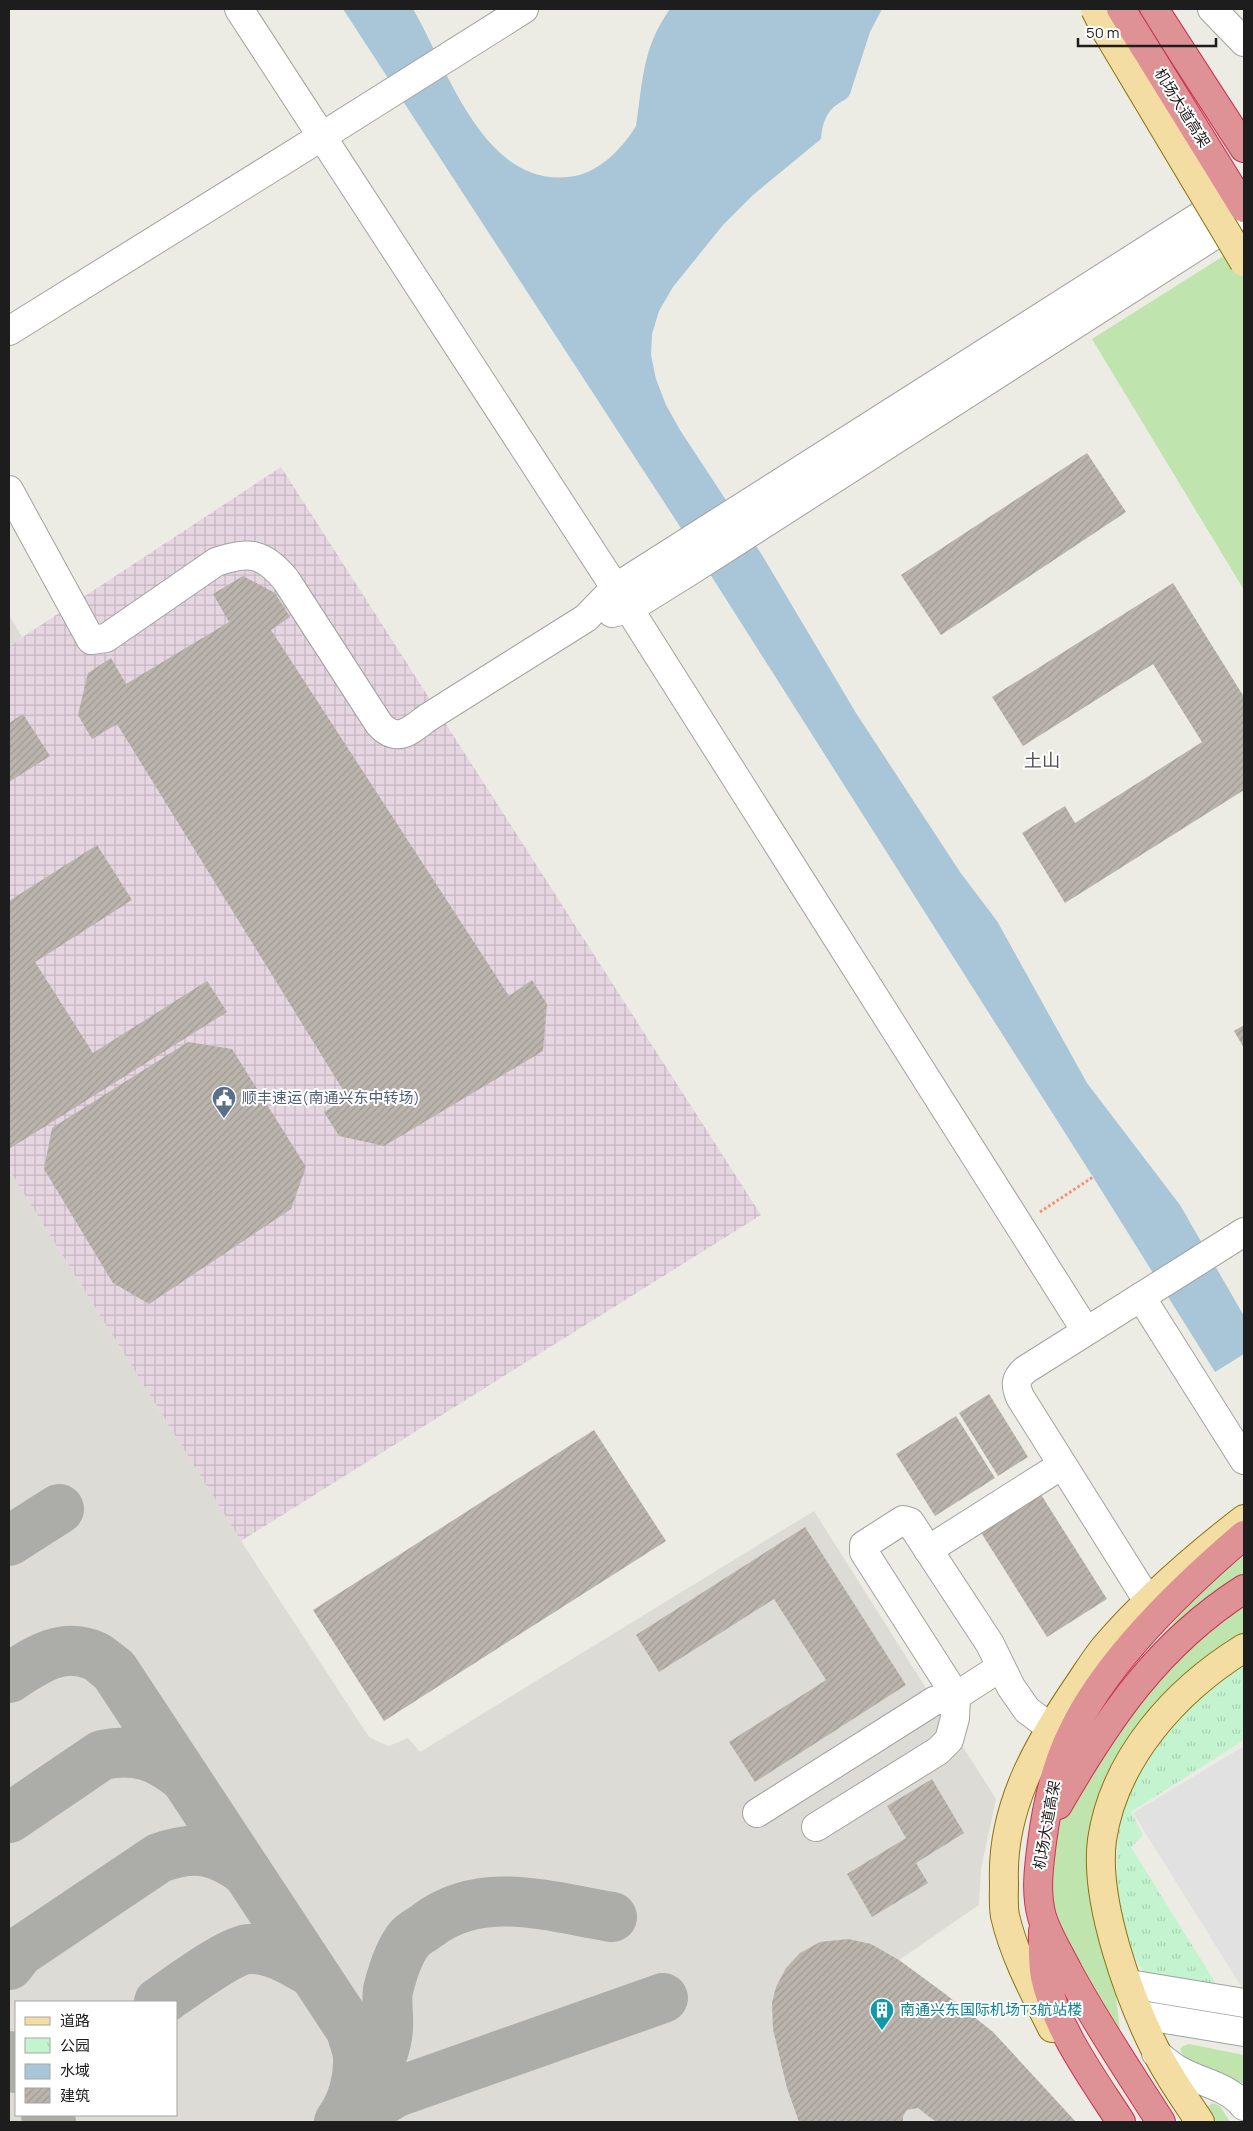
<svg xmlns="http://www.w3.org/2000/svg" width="1253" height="2131" font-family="Manrope,'Noto Sans SC',sans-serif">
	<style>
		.industrial { fill: url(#industrial-grid) }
		.airport { fill: #dcdbd5; fill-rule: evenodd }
		.grass { fill: #c0e4ae }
		.park { fill: url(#park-tufts) }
		.parking { fill: #e1e1e1 }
		.water { fill: #a8c6d8 }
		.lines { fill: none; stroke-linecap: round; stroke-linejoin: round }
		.taxiway { stroke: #acaca8; stroke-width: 50 }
		.building { fill: url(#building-hatch) }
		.minor-casing { stroke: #a1a1a1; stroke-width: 30 }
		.major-casing { stroke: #8a730d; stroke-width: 30 }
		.highway-casing { stroke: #ca3350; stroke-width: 30 }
		.path { stroke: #ee9375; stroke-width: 3; stroke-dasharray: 2.5 2.5; stroke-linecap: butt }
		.minor { stroke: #fff; stroke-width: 28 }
		.major { stroke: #f4dda3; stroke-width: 28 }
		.highway { stroke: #df9295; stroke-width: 28 }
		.major-bridge-casing { stroke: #8a730d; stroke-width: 30; stroke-linecap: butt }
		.highway-bridge-casing { stroke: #ca3350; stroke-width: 30; stroke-linecap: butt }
		.major-bridge { stroke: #f4dda3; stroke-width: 28 }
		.highway-bridge { stroke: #df9295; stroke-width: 28 }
		.labels { text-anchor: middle; stroke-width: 4; stroke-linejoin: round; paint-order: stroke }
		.street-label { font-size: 15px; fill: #1d1d1d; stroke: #fff }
		.service-label { font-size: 15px; fill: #4e5e75; stroke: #fff; text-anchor: start }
		.culture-label { font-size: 15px; fill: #0d838f; stroke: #fff; text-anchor: start }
		.quarter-label { font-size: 18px; fill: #505050; stroke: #fff }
	</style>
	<defs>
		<pattern id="industrial-grid" width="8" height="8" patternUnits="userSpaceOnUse" patternTransform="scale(1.25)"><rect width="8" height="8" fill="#e6d6e1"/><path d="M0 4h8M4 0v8" fill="none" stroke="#c5b7c1"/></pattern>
		<pattern id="park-tufts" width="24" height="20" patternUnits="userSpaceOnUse" patternTransform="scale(1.25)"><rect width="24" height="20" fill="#c4f4cf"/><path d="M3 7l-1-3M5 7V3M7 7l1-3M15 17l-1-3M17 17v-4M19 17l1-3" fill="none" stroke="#a8d1b1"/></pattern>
		<pattern id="building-hatch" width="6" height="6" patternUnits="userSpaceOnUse" patternTransform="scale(1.25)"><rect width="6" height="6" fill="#bab4ad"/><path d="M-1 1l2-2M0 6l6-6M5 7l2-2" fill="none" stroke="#9f9a94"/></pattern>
	</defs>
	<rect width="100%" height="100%" fill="#edece4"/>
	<path class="industrial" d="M281 467 761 1215 241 1541 9 1170V646Z"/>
	<g class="airport">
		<path d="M9 615 22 637 9 646Z"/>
		<path d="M9 1170 241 1541 369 1737 381 1743 389 1746 408 1738 420 1752 814 1511 996 1799 981 1869 979 1905 899 1960 993 2032 1076 2122H9ZM16 2002H176V2115H16Z"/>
	</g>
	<g class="grass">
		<path d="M1244 243V590L1092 339Z"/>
		<path d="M1244 1552V1637L1098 1812 1113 1972 1120 2030 1096 2044 1040 1875 1079 1742 1181 1613 1232 1562Z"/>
		<path d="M1189 2044 1244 2055V2084C1226 2073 1187 2071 1180 2049L1183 2046Z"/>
		<path d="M1212 2103 1220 2106 1230 2122H1212L1206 2108Z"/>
	</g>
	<path class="park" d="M1244 1658V1740L1131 1812 1142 1833V1837L1131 1847 1215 1982 1214 1987C1202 1986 1159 1983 1151 1978 1137 1969 1132 1951 1127 1936 1109 1875 1113 1808 1149 1754 1158 1740 1169 1724 1180 1711 1196 1693 1225 1673 1244 1658Z"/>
	<path class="parking" d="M1244 1746V1991L1133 1813Z"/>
	<path class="water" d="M343 9H413C448 69 483 186 568 177 597 175 622 149 636 126 643 81 642 48 670 9H882L870 32 850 94C847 100 843 100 838 104 826 111 822 125 821 139L753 195 723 225 673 287 659 311 652 334 651 355 656 379 666 405 680 430 762 555 856 713 960 872 997 921 1087 1083 1180 1205 1244 1316V1354L1215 1372 1093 1177 677 522Z"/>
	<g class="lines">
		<g class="taxiway">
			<path d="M9 1541 59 1509"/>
			<path d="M9 1678C35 1661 62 1641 95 1656 101 1659 108 1666 114 1670L351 2030C353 2039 358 2049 358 2058 359 2080 352 2104 339 2122"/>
			<path d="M9 1818 102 1755C137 1748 158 1756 185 1778"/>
			<path d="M9 1965 19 1952 159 1858C194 1845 217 1849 247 1872"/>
			<path d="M159 2002C177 1990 230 1950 249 1949 272 1948 294 1962 313 1973"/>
			<path d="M9 2056 16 2068"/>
			<path d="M364 2096C373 2075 387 2052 388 2028 389 2015 386 2004 388 1990 392 1974 399 1951 410 1938 415 1933 423 1929 428 1925 482 1884 551 1907 612 1917"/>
			<path d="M46 2115 51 2122"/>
			<path d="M348 2122 394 2093 663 1998"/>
		</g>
	</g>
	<g class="building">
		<path d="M1087 453 1126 512 941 635 901 575Z"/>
		<path d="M243 576 275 593 290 617 271 630 509 996 532 980 547 1004 543 1051 384 1146 339 1136 324 1112 348 1098 117 724 92 739 78 715 88 673 111 658 126 684 229 622 213 594Z"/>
		<path d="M1173 583 1244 697V790L1065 903 1022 833 1065 806 1075 823 1202 742 1153 664 1023 746 992 697Z"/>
		<path d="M23 714 50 756 9 782V723Z"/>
		<path d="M97 845 132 900 35 962 93 1053 207 981 227 1012 9 1149V901Z"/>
		<path d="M1244 1025V1048L1234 1031Z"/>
		<path d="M188 1042 232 1049 306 1167 291 1209 149 1304 113 1283 44 1169 52 1128Z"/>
		<path d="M989 1394 1028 1457 998 1476 959 1413Z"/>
		<path d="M956 1416 995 1478 935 1516 896 1454Z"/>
		<path d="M594 1430 666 1541 384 1721 313 1610Z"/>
		<path d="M1040 1493 1107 1599 1047 1637 980 1531Z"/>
		<path d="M805 1527 906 1685 755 1782 729 1742 826 1680 774 1599 659 1672 636 1635Z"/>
		<path d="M932 1779 964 1833 916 1863 928 1883 872 1917 847 1874 906 1838 887 1806Z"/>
		<path d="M848 1939 871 1944 899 1960 944 1993 993 2032 1076 2122H936L918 2108 907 2110 903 2116V2122H799L787 2088 773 2029 772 2003 776 1987 786 1968 800 1953 820 1942Z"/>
	</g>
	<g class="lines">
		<defs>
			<g id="minor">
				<path d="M239 9 629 609 1086 1331"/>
				<path d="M1212 9 1244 42"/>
				<path d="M9 331 321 137 524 9"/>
				<path d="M9 490 91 640 106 638 216 562C249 551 263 552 286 580L379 724C397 744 410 731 427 718L586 618 615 588 1233 195"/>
				<path d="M612 613 629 609 690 571 1244 216"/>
				<path d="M1141 1297 1244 1460"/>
				<path d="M928 1550 1062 1465"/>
				<path d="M1148 1601 1020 1397C1015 1385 1015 1379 1025 1370L1244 1232"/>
				<path d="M757 1813 934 1701 956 1696 1001 1667"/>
				<path d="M816 1827 938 1751 949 1740 955 1718 956 1696 864 1552V1545L903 1520 910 1522 990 1644 1011 1687 1027 1710 1051 1728"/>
				<path d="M1129 1984 1244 2003"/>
				<path d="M1141 2015 1244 2032"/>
				<path d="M1156 2053C1164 2060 1172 2067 1182 2072 1203 2083 1229 2087 1244 2106"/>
			</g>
			<g id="major">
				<path d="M1052 2028C1034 1992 1014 1955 1005 1916 1003 1905 1004 1893 1004 1882 1001 1809 1037 1746 1077 1687 1086 1674 1095 1659 1105 1647 1146 1599 1195 1557 1244 1519"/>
				<path d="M1200 2122C1185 2099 1168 2076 1156 2051 1129 1997 1094 1901 1102 1840 1114 1758 1176 1690 1244 1648"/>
			</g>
			<g id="highway">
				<path d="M1154 9 1244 148"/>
				<path d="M1058 1805C1108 1718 1158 1644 1244 1589"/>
				<path d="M1043 1931C1043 1945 1042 1962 1045 1977 1057 2030 1092 2077 1121 2122"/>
				<path d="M1161 2122C1129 2072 1096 2023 1068 1971 1060 1955 1047 1934 1042 1917 1035 1892 1039 1866 1042 1842 1047 1804 1055 1767 1072 1733 1107 1659 1183 1587 1244 1535"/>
			</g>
		</defs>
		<use href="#minor" class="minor-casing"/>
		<use href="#major" class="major-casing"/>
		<use href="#highway" class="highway-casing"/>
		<path class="path" d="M1040 1212 1093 1177"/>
		<use href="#minor" class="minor"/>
		<use href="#major" class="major"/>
		<use href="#highway" class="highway"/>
		<defs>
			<path id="major-bridge" d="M1095 9 1105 29 1244 262"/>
			<path id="highway-bridge" d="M1121 9 1244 208"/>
		</defs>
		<use href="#major-bridge" class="major-bridge-casing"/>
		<use href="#highway-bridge" class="highway-bridge-casing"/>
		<use href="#major-bridge" class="major-bridge"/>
		<use href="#highway-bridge" class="highway-bridge"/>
	</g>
	<defs>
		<symbol id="civic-pin" viewBox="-11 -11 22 30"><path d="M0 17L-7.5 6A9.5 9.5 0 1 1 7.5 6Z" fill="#5c6f8a" stroke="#fff"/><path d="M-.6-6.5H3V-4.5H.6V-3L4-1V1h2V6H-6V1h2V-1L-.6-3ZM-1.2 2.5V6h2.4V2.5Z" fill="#fff"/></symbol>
		<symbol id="building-pin" viewBox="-11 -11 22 30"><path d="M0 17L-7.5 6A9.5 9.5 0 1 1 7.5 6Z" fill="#0f9aa8" stroke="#fff"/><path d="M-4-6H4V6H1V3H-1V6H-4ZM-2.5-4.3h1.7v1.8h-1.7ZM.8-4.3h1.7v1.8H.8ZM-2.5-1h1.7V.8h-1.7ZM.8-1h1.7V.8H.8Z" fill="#fff"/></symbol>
	</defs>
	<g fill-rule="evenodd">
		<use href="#civic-pin" x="210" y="1084" width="28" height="38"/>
		<use href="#building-pin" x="868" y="1996" width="28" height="38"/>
	</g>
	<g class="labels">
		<g class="street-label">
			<text transform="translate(1182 108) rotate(58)" y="5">机场大道高架</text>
			<text transform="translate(1047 1825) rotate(-80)" y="5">机场大道高架</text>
		</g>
		<g class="service-label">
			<text x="242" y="1103">顺丰速运(南通兴东中转场)</text>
		</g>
		<g class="culture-label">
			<text x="900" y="2015">南通兴东国际机场T3航站楼</text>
		</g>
		<g class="quarter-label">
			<text x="1042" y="767">土山</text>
		</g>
	</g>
	<rect width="1253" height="2131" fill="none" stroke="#1d1d1d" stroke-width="20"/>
	<rect x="15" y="2001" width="162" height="115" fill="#ffffff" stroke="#a5a5a5"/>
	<rect x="25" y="2017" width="25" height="8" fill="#f4dda3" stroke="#a5a5a5"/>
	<text x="60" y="2026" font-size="15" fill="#1d1d1d">道路</text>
	<rect x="25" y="2038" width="25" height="15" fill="url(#park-tufts)" stroke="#a5a5a5"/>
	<text x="60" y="2051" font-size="15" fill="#1d1d1d">公园</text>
	<rect x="25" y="2064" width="25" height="15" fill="#a8c6d8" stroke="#a5a5a5"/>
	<text x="60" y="2076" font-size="15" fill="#1d1d1d">水域</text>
	<rect x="25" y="2088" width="25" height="15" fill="url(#building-hatch)" stroke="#a5a5a5"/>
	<text x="60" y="2101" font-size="15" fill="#1d1d1d">建筑</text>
	<path d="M1078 38v8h138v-8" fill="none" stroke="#1d1d1d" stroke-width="2.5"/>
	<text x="1086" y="38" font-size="15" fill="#1d1d1d" stroke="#ffffff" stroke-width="4" paint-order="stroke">50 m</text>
</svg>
